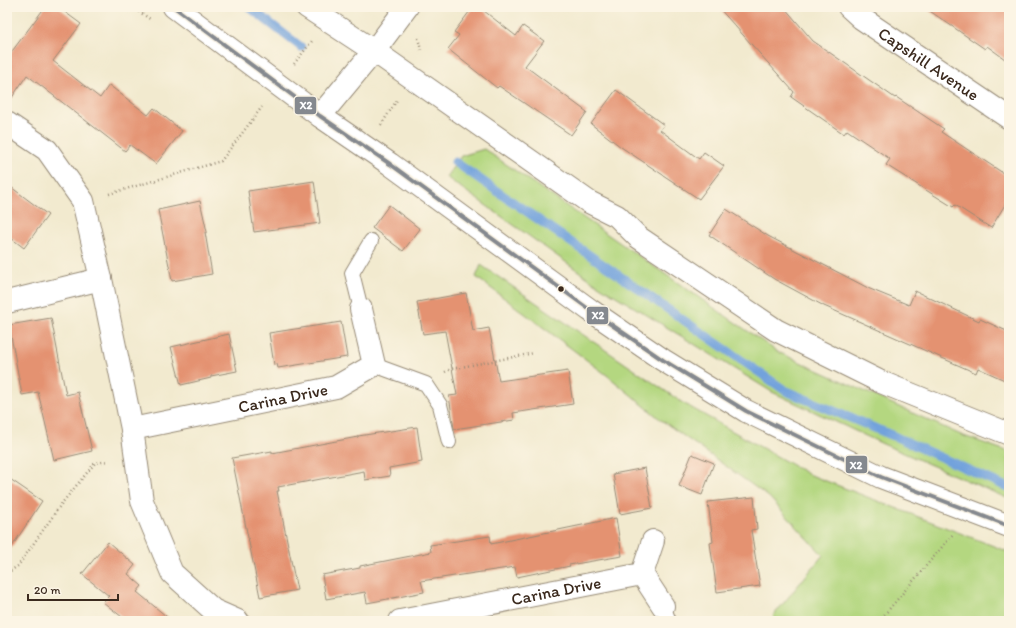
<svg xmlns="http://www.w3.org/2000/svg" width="1016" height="628" font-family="Itim,sans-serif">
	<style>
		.green { fill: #b4d780; stroke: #78804f }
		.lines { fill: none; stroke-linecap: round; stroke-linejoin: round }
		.stream { stroke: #72a2dc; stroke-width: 9 }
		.building { fill: #e49271 }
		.lane-casing { stroke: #968a76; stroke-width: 16 }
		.street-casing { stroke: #968a76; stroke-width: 24 }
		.secondary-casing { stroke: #968a76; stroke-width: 24 }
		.primary-casing { stroke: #968a76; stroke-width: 24 }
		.path { stroke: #968a76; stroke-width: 2.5; stroke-dasharray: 1 3; stroke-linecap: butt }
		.lane { stroke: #fff; stroke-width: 14 }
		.street { stroke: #fff; stroke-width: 22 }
		.secondary { stroke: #fff; stroke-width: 22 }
		.primary { stroke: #fff; stroke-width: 22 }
		.bus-1-casing { stroke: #fcf5e5; stroke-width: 7 }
		.bus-1 { stroke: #85898f; stroke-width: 4 }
		.bus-dot { fill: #3b2a1e; stroke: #fcf5e5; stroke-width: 1.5 }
		.labels { text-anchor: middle; stroke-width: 3.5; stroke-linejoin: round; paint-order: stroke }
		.street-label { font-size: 17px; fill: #3b2a1e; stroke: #fcf5e5 }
		.line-badge { stroke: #fcf5e5; stroke-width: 1.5 }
		.badge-label { font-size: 11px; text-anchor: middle; font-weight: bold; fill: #fff }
	</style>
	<rect width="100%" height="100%" fill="#fcf5e5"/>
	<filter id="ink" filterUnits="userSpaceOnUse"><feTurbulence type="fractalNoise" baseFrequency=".025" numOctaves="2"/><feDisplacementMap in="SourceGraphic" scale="8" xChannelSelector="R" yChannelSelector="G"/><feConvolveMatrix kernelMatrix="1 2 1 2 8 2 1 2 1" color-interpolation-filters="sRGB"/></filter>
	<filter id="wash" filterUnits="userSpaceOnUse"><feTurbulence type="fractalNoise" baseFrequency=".012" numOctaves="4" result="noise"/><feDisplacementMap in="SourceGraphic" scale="16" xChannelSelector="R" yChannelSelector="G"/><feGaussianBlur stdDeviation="0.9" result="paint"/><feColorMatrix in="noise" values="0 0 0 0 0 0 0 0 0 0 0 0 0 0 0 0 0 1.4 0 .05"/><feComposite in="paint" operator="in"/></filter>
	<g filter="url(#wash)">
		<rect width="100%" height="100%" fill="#f2eacf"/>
		<g class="green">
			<path d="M484 149 778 352 961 435 1009 452V499L883 444 772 392 598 285 446 177 461 156Z"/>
			<path d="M481 265 683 403 808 474 1009 552V621H778L773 616 823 555 769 497 660 419 608 376 476 277Z"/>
		</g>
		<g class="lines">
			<g class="stream">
				<path d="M249 7 301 47"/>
				<path d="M455 162 786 391 896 437 1009 488"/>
			</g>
		</g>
		<g id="blocks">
			<g class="building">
				<path d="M45 7H58L81 24 53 61 100 98 109 85 148 115 154 108 182 131 156 164 130 145 125 151 27 75 7 105V58Z"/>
				<path d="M473 7H479L516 36 523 26 544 41 525 66 587 112 571 135 499 86 497 88 448 49 459 35 454 32Z"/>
				<path d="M718 7H784L813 41 895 98 896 97 944 129 941 132 1009 177V198L991 228 955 205 953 207 886 165 890 159 847 130 844 134 791 97 794 92Z"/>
				<path d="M924 7H1009V62L987 46 985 49Z"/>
				<path d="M616 90 664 125 660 130 699 159 704 152 724 166 699 199 621 147 591 124Z"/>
				<path d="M314 181 320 223 254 232 248 191Z"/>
				<path d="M7 184 48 215 24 248 7 235Z"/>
				<path d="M200 201 207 232H205L212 274 172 281 158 210Z"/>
				<path d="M389 205 420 229 403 251 372 228Z"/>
				<path d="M726 209 768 236 870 289 909 305 915 291 979 321 980 319 1009 332V382L978 368 976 373 824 306 774 279 709 235Z"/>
				<path d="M466 293 473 331 489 328 499 381 568 371 573 404 513 413 514 420 454 429 449 396 457 395 445 331 423 334 417 302Z"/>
				<path d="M51 318 66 395 78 392 92 451 54 460 38 392 22 395 9 325Z"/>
				<path d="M341 322 347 357 278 368 277 364 274 365 269 333Z"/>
				<path d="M229 334 237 371 211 376V378L181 385 171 347Z"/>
				<path d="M417 427 422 462 389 468 390 476 365 480 364 471 278 487 279 491H277L297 590 260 597 232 458 272 451V453L358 437V436Z"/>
				<path d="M692 454 714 463 702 495 679 486Z"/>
				<path d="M645 468 652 508 620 514 613 474Z"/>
				<path d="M7 477 42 501 7 554Z"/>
				<path d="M754 497 757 529 751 530 760 586 717 592 710 543 713 542 708 502Z"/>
				<path d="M616 518 622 556 569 565 570 566 517 577 515 567 421 581 424 592 367 603 365 592 326 599 322 575 360 568V566L431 552 430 545 490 536 491 544Z"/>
				<path d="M108 542 135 565 128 574 142 586 137 592 172 621H127L103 602 109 596 82 574Z"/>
			</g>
		</g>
	</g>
	<g filter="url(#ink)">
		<use href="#blocks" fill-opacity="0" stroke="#968a76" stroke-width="1"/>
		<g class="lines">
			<defs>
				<g id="lane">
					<path d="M361 309 352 273 371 241"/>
					<path d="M374 365 426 384 440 405 449 442"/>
					<path d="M663 606 669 621"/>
				</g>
				<g id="street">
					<path d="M307 7 374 51 589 202 617 216 638 237 776 330 881 382 1009 434"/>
					<path id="s1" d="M849 7 861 18 1009 118"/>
					<path d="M7 123 47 150 83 201 101 279 132 429 142 501 172 573 213 610 238 621"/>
					<path d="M7 302 101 279"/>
					<path id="s2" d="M132 429 336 387 374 365 361 309"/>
					<path d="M653 541 642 574 663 606"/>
					<path id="s3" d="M400 621 642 574"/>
				</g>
				<path id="secondary" d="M320 116 374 51 407 7"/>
				<path id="primary" d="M174 7 320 116 390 164 590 310 663 360 746 411 881 477 1009 526"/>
			</defs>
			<use href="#lane" class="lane-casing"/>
			<use href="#street" class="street-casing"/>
			<use href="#secondary" class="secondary-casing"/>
			<use href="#primary" class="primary-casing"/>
			<g class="path">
				<path d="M132 7 150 19"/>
				<path d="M418 38 421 50"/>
				<path d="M294 64 312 41"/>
				<path d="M381 125 397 100"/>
				<path d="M109 194 221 161 262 107"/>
				<path d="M445 372 451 369 534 353"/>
				<path d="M7 573 18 566 62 503 95 463 109 461"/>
				<path d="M879 621 954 533"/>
			</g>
			<use href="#lane" class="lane"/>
			<use href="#street" class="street"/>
			<use href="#secondary" class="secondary"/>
			<use href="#primary" class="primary"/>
			<defs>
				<path id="bus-1" d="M174 7 320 116 390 164 590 310 663 360 746 411 881 477 1009 526"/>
			</defs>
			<use href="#bus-1" class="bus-1-casing"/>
			<use href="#bus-1" class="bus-1"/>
		</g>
	</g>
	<circle class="bus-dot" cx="561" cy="289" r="3.5"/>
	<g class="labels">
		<g class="street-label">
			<text dy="6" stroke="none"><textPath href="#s1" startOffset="98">Capshill Avenue</textPath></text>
			<text dy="6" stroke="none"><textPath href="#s2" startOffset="154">Carina Drive</textPath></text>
			<text dy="6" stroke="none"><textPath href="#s3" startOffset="159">Carina Drive</textPath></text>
		</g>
	</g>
	<g class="line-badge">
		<rect x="294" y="96" width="23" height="19" rx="4" fill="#85898f"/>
		<rect x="586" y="306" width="23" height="19" rx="4" fill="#85898f"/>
		<rect x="845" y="455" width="23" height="19" rx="4" fill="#85898f"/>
	</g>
	<g class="badge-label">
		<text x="306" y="109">X2</text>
		<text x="598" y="319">X2</text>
		<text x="856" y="469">X2</text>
	</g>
	<rect width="1016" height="628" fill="none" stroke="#fcf5e5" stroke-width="24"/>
	<path d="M28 594v6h90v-6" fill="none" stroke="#3b2a1e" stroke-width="2"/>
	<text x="34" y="594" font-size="12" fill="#3b2a1e" stroke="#fcf5e5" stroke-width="3" paint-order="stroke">20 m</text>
</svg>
